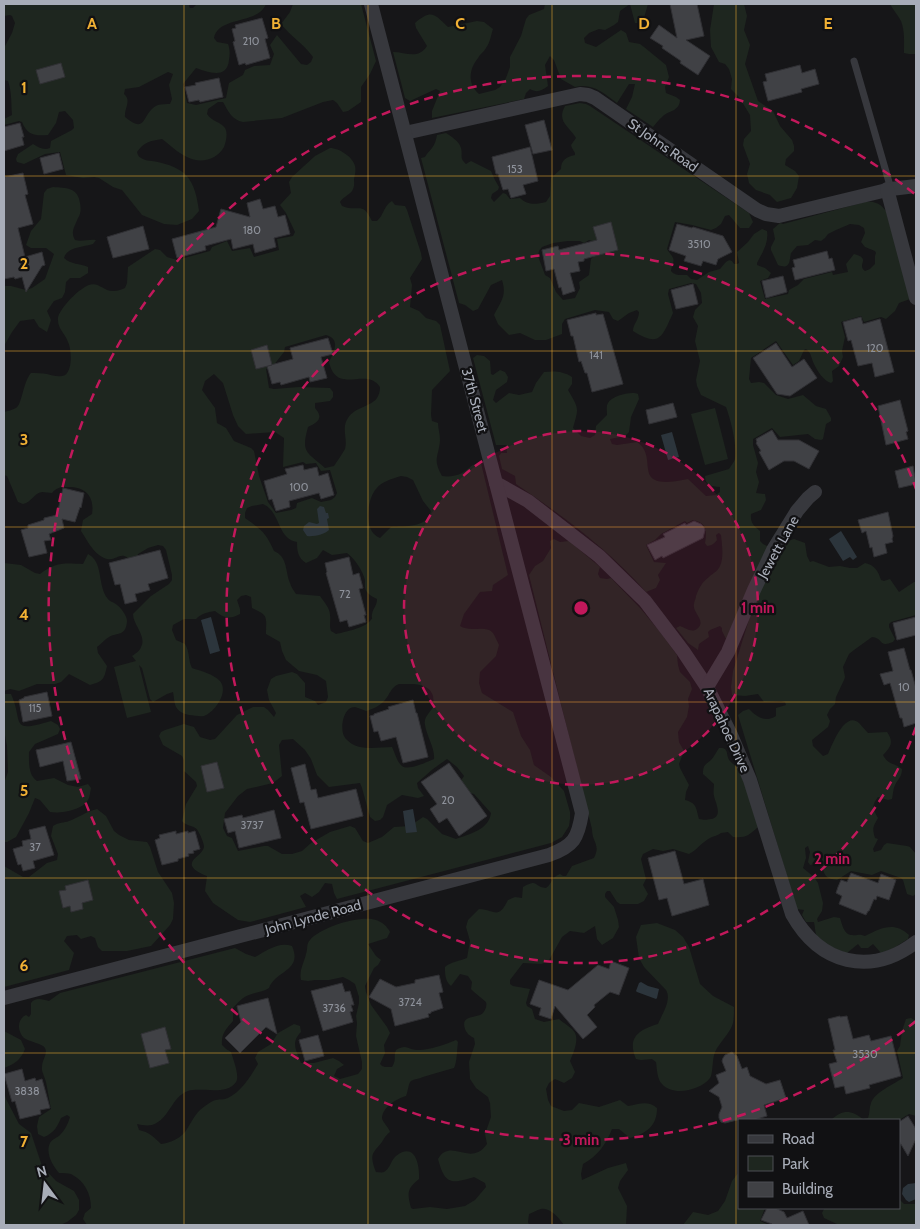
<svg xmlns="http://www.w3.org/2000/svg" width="920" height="1229" font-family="Cabin,sans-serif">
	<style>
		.green { fill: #1e261f; fill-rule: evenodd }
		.water { fill: #2c353c }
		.building { fill: #404145; stroke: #303034 }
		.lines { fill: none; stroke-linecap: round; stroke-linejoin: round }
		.service { stroke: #37383d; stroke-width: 7 }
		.minor { stroke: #37383d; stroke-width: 14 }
		.grid { fill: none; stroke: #f2b134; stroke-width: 1; stroke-opacity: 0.55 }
		.ring { fill: none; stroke: #c2185b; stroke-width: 2.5; stroke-dasharray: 9 6 }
		.labels { text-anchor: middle; stroke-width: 4.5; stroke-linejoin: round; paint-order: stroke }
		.number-label { font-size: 11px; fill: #8e929b }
		.street-label { font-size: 14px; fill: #a8adb8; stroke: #111113 }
		.grid-label { font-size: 16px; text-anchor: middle; font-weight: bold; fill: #f2b134; stroke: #111113; stroke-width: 4.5; stroke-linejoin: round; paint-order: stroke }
		.centre { fill: #c2185b; stroke: #111113; stroke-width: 2.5 }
		.ring-label { font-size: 15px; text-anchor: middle; font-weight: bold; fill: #c2185b; stroke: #111113; stroke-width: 4.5; stroke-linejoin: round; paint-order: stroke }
	</style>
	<rect width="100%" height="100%" fill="#161618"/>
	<g class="green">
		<path d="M4 4H190L189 6 190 8H193L197 4H266C258 25 218 16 214 38L217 42 228 44C230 49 230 54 229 60 227 80 208 72 196 68L183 84 187 103 196 105 226 98 229 83 243 75 245 70 254 66 270 65 274 54 270 45 277 35 301 64 307 65 311 62 313 57C304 44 291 37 281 24L290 12 293 4H361L376 61 370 74 361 87V102L348 111 343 112 337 103 333 100 323 102 282 118 243 122C232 120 228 111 223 102H218L208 109 207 114C211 121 221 122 225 128 228 133 226 142 224 147 217 160 200 164 187 157 178 153 170 145 162 139 150 141 144 142 137 152 138 155 138 156 141 158 144 160 148 161 152 161 164 163 176 166 185 174 195 184 197 198 199 211L192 219 177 225 164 224 142 215 122 190 113 187 99 178 94 177 83 178 66 175 60 152 45 154 24 164 17 162 16 159 18 154 33 144C38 147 44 151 50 148L51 141 72 130 74 128 73 120 65 111 59 112 56 123 48 135C35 136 27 135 22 122L19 121 4 125V119L12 115C11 104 12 92 8 81L4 80V48L12 33 15 23 12 16 10 15 4 16ZM168 72 173 74 169 85 172 99 170 104C167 104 161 104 158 105 141 112 148 136 125 117 124 108 132 101 124 94L125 89 139 87Z"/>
		<path d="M545 4H588L592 5 595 4H648L644 18 640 23H635L630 4 620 11 618 22 614 25 605 30 599 29 589 33 584 38 585 43 596 47 621 30 626 33 629 42 640 44 644 47 666 65 669 77 665 87 666 93 676 97 680 100C679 112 669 110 662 117 658 120 656 124 653 127L626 109 632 97 635 84H629L617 103C603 93 593 83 575 87L561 79 554 60 550 56 545 65 548 86C541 91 537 93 530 89L526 93 524 99 432 118V111L440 91 436 89 410 101 405 98 393 52C406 52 418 60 427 46L416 28 415 23C432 9 434 14 448 27L477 21 484 22 493 29C491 35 490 43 486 48 484 52 480 54 478 58 469 69 467 84 479 94L495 90 500 87 506 78 510 67V57L521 36 526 19 529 15 544 9Z"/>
		<path d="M714 4H744L747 16 744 30 750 45 745 64 758 101 773 111 780 126 792 140 794 146V151L786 159 785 165 795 171 799 176 797 188 791 198 777 202 770 195 756 190 749 183 747 174 750 164 743 145 744 139 751 131 750 115 739 97 731 89 732 79 729 69 725 64 719 62 711 47 710 30Z"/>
		<path d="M890 4H916V54H909L904 53C904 43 905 31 901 21 898 15 893 10 890 4Z"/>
		<path d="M580 103 586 104 590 106 749 213 753 222 749 228H740L729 215 725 216 721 224 716 228 711 230 692 225 675 222 667 249C669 253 672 255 673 258 675 262 671 267 671 271 675 276 681 275 687 275L691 279 697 280 709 272 720 269C724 265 729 255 734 264H737L739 263 737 252 748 242 754 234 762 229 767 231C769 243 762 253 757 263V265L765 268 771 273 768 278 760 281 765 299 788 294 789 290 798 285 804 279 832 272 833 275 848 272 846 264 854 254C872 259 856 264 865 271L870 269 875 264V256L876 253 875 251 865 247 861 242 865 233 864 228 859 225 850 224 836 230 828 234 825 238 821 241 815 240 808 245 797 246C796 247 792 252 791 253 789 261 791 270 778 265L771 250V247L775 239 773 229 780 223 783 224 865 202C874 201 880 203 886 211L910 299 899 303 895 311 886 319 881 317 864 322 861 316 841 322 845 337 842 351 843 357 839 366 832 371 833 381 831 383C823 380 818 372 814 364 811 358 812 354 806 349L804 350 799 361 793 365 776 341 751 358 749 379 751 383 759 382 764 383 776 395 788 399 803 395 816 406 826 409 831 418V421L826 424 823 439 821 440 815 439 808 434 780 437 772 428 753 439V445L758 463 756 472 759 482 756 493 765 494 766 500 761 510 751 514C750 523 754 526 760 531V541L763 544 769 547 732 636 726 639 722 631V628L720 626 710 630 708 632 709 637 699 644 698 650 688 643 676 628 680 626C686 628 692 634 698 628 706 620 692 613 694 604 694 601 696 599 696 596 699 588 702 582 709 577 712 574 718 571 720 566 724 557 722 545 721 535L719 533 716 535 717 540C715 543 711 546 707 546L705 543C707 531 707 523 693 520L687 523 685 521 661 534 655 540 646 545 654 562 666 563 658 575 660 580 656 588 646 592C608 549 563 516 516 484L515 476 502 469 499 456 501 453H507L506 445H496L473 358 477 355 484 356 490 361 491 374 493 375 500 370 505 372 508 377 507 382 496 390 493 400 496 403 509 393 519 395 532 392 536 383 544 372C554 371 563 371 572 377V384L568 390C579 409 579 407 573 428L581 436 590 438 595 435 596 426 607 415C607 411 606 406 608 403 612 396 631 391 638 394L639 399 631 417 629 432 625 436 610 439 612 444 617 445 637 442C661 458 627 492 688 479L706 496 716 495 720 492V487C711 486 705 486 705 476L729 469C731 466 734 462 735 459 737 444 731 421 726 407L701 395 697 386 696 380 700 361 695 341 698 326 693 317 695 310 702 303 701 293 696 284 691 283 669 289 668 294 673 313C662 337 660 348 633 331 633 324 639 320 639 312L637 310 629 313 618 321 613 319 609 312 595 310 565 319 562 324V334L546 340H535L520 333 509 335 498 324 494 315C501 301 507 296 502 280L491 285 478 309 473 311 465 305 459 303 421 158 425 157C427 153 429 152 432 148 435 144 436 140 437 135L446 133C452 137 459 141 461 148 463 156 459 158 466 164L471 161 491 171 495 180 499 187 498 190 492 194 491 198 494 202 503 193 506 194 510 199 520 198C528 206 537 204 546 202L550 196 551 178 561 169C561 160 566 157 575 155V153L572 148 571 145 576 138C570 127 556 122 565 106ZM589 240 594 242V256L591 259 589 275 579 282 580 288 575 298 563 300 556 292 550 278 545 275 538 256 539 251 542 247 553 243 568 241H580L584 243Z"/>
		<path d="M330 148C339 148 353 157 355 166 356 170 355 175 354 179 354 182 355 187 352 191 349 195 343 197 340 202L342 206C359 213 362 200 372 221H377C384 215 384 205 392 201L395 205 405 206 407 210 421 253 422 259 410 278 412 285 410 307 419 311 426 318 436 321 440 325 450 371 432 390 431 415 432 421 438 423C438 428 440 434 440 440 439 457 432 458 442 476 448 477 457 476 462 473 471 468 470 464 481 463L508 575 493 585 492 591 480 592 464 614 460 626C471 633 485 624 493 633 495 636 497 641 499 645L496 656 480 672 479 683 482 693 513 712 521 736 530 750 534 765 551 777 564 791 570 812V819L569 826 562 837 551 843 337 899 334 893 332 884 325 883 319 892 312 897 305 893 300 896 306 907 250 922 238 920 213 903 205 891 207 876C175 863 203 857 204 847 204 843 200 834 198 831 195 825 187 827 182 821L186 804 197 786 196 782 184 771V760L182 756 163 745 159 736 161 732 165 730 184 724 194 727 200 737 210 740 215 739 237 715 253 707H264L268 710 274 717 276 713 269 700 267 690 271 679 276 676 292 672 297 674 305 683V697L315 701 318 705 326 702 328 697 326 681 317 675 299 671 286 660 282 651 280 642 266 634C266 616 269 616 252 608L251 597 246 595 241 596 237 600 240 609V614C229 620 224 618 215 611 207 612 201 614 196 619H184L173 625 172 630 176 640 185 644C190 652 188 660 192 668 201 671 213 674 220 681 229 692 215 712 204 716 199 717 194 715 189 715 184 714 179 712 176 707 174 703 174 696 173 692L167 694 153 702 150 699 142 668 139 665 151 712 127 718 114 667 136 661 132 656C135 654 140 651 141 647 147 636 133 625 133 614L151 596 169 584 172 580V575L166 550 163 546 158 545 148 548 138 554 134 566C121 545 118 564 104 558 93 553 87 540 81 531L83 520 92 514C95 495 84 486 66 487 60 487 56 488 52 493 49 493 45 492 42 492 34 493 32 502 23 504L18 502 7 476 4 475V412C7 411 13 410 16 408 22 405 23 382 31 373 36 373 42 373 47 374 51 375 57 377 62 376 73 375 72 350 68 342 65 333 57 329 58 318 59 310 75 293 82 289 98 277 101 292 114 291 118 291 122 289 125 288L127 283 128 267 155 249 160 250 167 257 177 260 210 251 212 247 227 241 232 251 250 248 254 257 279 250 277 239 293 236 295 232 286 213 280 205 291 193 289 182 292 177 315 156ZM326 335C341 339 334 352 329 362 337 396 366 366 380 387 380 391 379 395 377 398 372 406 355 407 348 418 341 428 348 439 345 449 342 454 338 460 334 466L325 468C306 451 301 453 308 427 318 422 324 418 315 408V403L330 401 333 397V392L330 388 299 387 274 389 269 388 266 369 273 366 284 352 285 347ZM214 374 223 383 233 415 238 426 246 434 275 432 284 438 283 467 303 462 306 464 316 463 321 471 330 470 337 493 335 497 331 500 321 502 312 498 297 503 296 508 291 510 276 513 268 502 259 476 254 451 251 448 234 441 226 428 217 423 215 408 202 390 205 381ZM401 476 407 477 413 480 423 501 431 511C428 528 404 526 391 527L380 538C378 537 376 536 374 534 364 524 368 498 376 489 382 481 392 479 401 476ZM263 504C281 512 277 539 297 542 297 551 298 558 306 563L317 558 323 550 332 555 347 553C354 558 363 571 365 580 365 584 364 588 367 592 369 595 373 597 377 599 377 606 373 608 372 614 371 619 374 617 370 621 364 628 345 632 336 634L331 631C329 625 331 621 330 615 330 608 324 602 320 596L296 594C294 591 291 587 290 583 285 571 288 557 274 551 266 533 262 530 245 518V513L247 508 252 506ZM399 684C411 684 429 682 433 696 433 699 434 702 434 704 432 712 423 716 425 725 427 737 435 748 434 759 427 762 408 771 402 766 397 762 395 753 392 747 382 747 370 749 360 747 355 746 347 742 344 736 340 728 343 707 355 707 359 708 363 710 366 711 373 709 380 706 385 700 390 694 391 687 399 684ZM293 739 305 750 311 759 317 775 329 787 360 783 362 788 370 817 375 821 380 820 383 817 387 805 402 795 418 798 424 796 418 788 417 783 433 769 447 759 457 767 464 776 458 785V790L474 794 491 813C489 830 469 834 456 839L442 834 427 819 423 817 410 826 394 827 382 837 368 843 363 841 355 828 350 826 330 832 311 843 302 851 292 854H282L268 846H264L238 851 232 838 227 836 223 828 225 813 238 796 247 789 273 783 282 776 279 745 282 740Z"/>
		<path d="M53 187C66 188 78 187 80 203 81 208 81 214 78 218 75 226 70 232 75 240 82 242 88 239 96 240L93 244C83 247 67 247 64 258 71 265 80 263 88 267V273L80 278H70L66 282 65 292 62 298 54 301 47 311 51 320 47 332 39 327 34 319 20 321 12 332 4 346V286H11L26 290 32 288 45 279 54 254 46 248H31L26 245 31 231 41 219 44 193 47 189Z"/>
		<path d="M715 408 728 459 705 465 691 414Z"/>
		<path d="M554 539 560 542 569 541 600 567 598 574 600 578 607 579 611 578 641 609 660 632 677 655 678 665 680 672 690 682 692 689 688 699 689 706 687 717 678 732 679 742 684 751 679 764 680 768 689 785 686 792 685 800C697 803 696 808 699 819 704 820 706 820 711 819 723 817 716 804 714 796 713 792 714 788 714 784L703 774C703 765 705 765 711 760 714 757 716 752 719 748 730 747 725 755 730 761 732 764 736 765 738 769 747 786 752 809 758 827 748 836 746 838 733 837L728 832 721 833C717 836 714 836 710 838 702 842 697 850 689 854L673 849 663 851 653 849 643 854 641 859 646 879 643 885 648 894 644 901 638 904H620L617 902 610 891H607L605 894V897L614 907 618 920 619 927 613 938 602 945 597 939 595 926 584 933 570 931 562 937 548 962 541 964 523 963 510 980V984L513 986 530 989 526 1003 527 1006 532 1009 535 1019 544 1022 559 1019C563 1023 573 1028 575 1033 579 1041 573 1054 570 1061L575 1072 572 1078 564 1083 555 1079 549 1083 546 1089 548 1100 551 1106 564 1111 572 1110 579 1103 599 1107 620 1100 628 1106C639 1104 648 1100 657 1108 657 1126 647 1133 630 1138L619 1129H612C606 1144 598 1156 583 1164L581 1174 582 1180 608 1168 626 1163 628 1170 620 1181 618 1188 627 1206 626 1225H564C559 1218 550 1207 541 1209 537 1210 532 1213 529 1214L528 1222 529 1225H87L83 1219 85 1213 91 1208C91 1194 85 1181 71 1174 68 1173 63 1173 59 1173 53 1166 45 1153 50 1143 52 1139 57 1138 60 1135 65 1130 68 1124 70 1117L67 1115 61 1118C57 1127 54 1133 44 1137L38 1134 37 1126 39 1117 51 1109C49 1100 48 1091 46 1082 45 1077 41 1071 42 1067 42 1060 48 1054 45 1048 42 1043 29 1042 24 1038 17 1031 17 1019 26 1015L29 1017 31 1014V1003C35 997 42 999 49 1001L60 993 235 948 246 954 255 957C266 951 279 941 292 946 303 971 276 970 269 988 263 992 256 992 249 995 242 997 238 1003 233 1008V1021C226 1029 221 1034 222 1045L226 1049 231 1052C233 1059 240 1076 236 1082 227 1096 201 1087 188 1091 171 1097 170 1119 152 1125 147 1126 141 1125 137 1124L139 1130C149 1132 154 1137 161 1144 170 1143 182 1138 187 1129 191 1123 194 1116 200 1110 204 1107 211 1101 216 1100 220 1099 224 1100 228 1098 242 1091 250 1077 258 1064L255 1058 258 1052 271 1044 278 1033 294 1024 300 1026 301 1032C290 1043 297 1051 301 1063H314L333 1058 339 1061 344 1065 337 1069 334 1076 340 1079 358 1074 362 1069V1062L356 1036 357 1023 356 1016 359 1003V997L355 984 349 980 343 977 329 980H315L308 981 301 980C299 970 304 963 306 954 308 949 306 944 310 940 321 927 360 915 376 920 382 922 387 926 390 932L387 938 368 944 376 956 381 960 378 965 374 968 365 986 366 992 371 1005 387 1027 390 1033 384 1045 385 1053 380 1064 382 1066 385 1067H392C397 1058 393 1058 396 1050 408 1043 408 1051 419 1050 429 1050 447 1044 456 1040L458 1042C457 1049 457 1063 454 1068 443 1071 433 1074 423 1077 419 1079 414 1079 411 1081 408 1084 408 1092 406 1096 397 1099 383 1106 382 1118 382 1121 389 1128 390 1132 386 1135 385 1137 382 1142 380 1145 376 1148 374 1152 370 1157 374 1167 376 1172 379 1172 382 1173 384 1172 390 1169 391 1160 396 1156 415 1141 420 1165 419 1179 407 1189 407 1192 411 1208L413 1209 430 1207 447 1209 465 1206 475 1200 486 1187 485 1183 474 1177C451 1184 445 1185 438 1159 451 1137 470 1168 487 1144L485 1134 491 1117 490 1103 488 1097 476 1088 470 1079 469 1062 475 1044 474 1038C470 1036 467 1034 465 1029 460 1014 477 1019 483 1013 486 1009 487 1006 486 1002L474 992 471 989 472 982 468 976 460 974 451 986C445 981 445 974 445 967 450 962 460 961 467 958L470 941 466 927 468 920 479 909C496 910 498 920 508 900L515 897 522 898 523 887C539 878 533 887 546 888 553 883 550 878 560 874L563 876H566L572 866 594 858C601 844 592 843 592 829L529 575 535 566 543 561 551 548 550 541Z"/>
		<path d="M794 539 805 543 807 556 810 562 813 561 829 567 840 566 850 568H857L865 563C875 565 878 571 881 580L884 581 890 579 899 592 914 582H916V615L891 622 889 624V627L895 639 893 642C878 648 884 638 872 637L854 650 849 654 843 667 845 677 844 680 836 697 835 704 830 709 827 715 830 721 828 727 812 740 813 746 823 756 828 754C832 745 845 710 859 723 862 726 865 730 868 733L887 732C894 742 891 747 883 755 888 765 895 763 902 769 902 777 898 779 895 785 893 789 893 795 892 799L888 800 878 797C871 806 873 809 878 818 873 827 872 828 875 838L878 839 873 849 874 852 881 850 884 845 887 843 907 846 910 847 916 854V894L913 896 907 894 903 880 901 878 881 871 872 875 851 871 837 880C820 878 827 870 819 865 817 864 813 864 810 865L808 862 810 852 808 846 805 848 806 858 803 868 814 877 818 883 823 903 822 911 817 919 818 922 834 917 840 918C842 924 844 935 852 935 858 936 858 933 865 936 881 928 894 921 909 935L908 939 892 949 881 953 873 944 868 948H861L858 944 847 953C838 950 820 943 816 934 815 931 815 926 814 922H806L802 915 804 910 797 909 738 715 743 711 749 709C757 717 765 723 776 716V708L786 705 785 702 781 701 764 702 758 694 745 696 732 695 731 687 733 671 752 610 764 581 785 542Z"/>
		<path d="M88 554C104 562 97 586 108 599 110 602 114 602 117 605 121 608 127 616 127 621 126 637 117 632 109 637 105 639 101 644 97 647L98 653 107 666C104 679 104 681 90 685L69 674 61 682 55 684H37L19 691 10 689 4 691V563L21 565 35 573 40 574C56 562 63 563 83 564Z"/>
		<path d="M5 694H11C24 722 8 734 51 721L58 725 60 729 58 734 35 744 29 752C29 762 28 775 37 781L54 778 68 785 78 787 88 784 91 788C90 792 90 797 88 800 83 810 60 814 50 812L40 800 35 798 29 813 16 837 7 842H4V783L8 772 7 746 4 730V696Z"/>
		<path d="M97 809 106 816 114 831 119 835 129 840 147 842 150 847 158 872 172 893 174 903 173 919 170 925 151 946 127 951H102L98 947 95 938 91 936 81 939 77 935 67 936 64 941 74 953 69 970 4 987V866L23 877H29L47 863 57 860 58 854 51 836 53 826C59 822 64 823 69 821 80 817 85 812 97 809Z"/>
		<path d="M657 923 675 930 683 937 689 947 700 984 713 996 734 1007C734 1012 734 1018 733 1023 731 1032 719 1043 715 1052 712 1059 713 1074 710 1078 701 1090 673 1097 662 1084 657 1079 657 1069 656 1062L652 1059 641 1060 636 1059C627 1038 638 1030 658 1024 662 1014 672 1000 666 990L644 967 639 958 636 937 641 925Z"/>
		<path d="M911 1018 916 1021V1116L909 1114 899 1120H831C843 1109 851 1110 863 1119L868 1118C870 1113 869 1108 871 1103 875 1092 894 1084 903 1078L897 1051 900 1046 902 1031 906 1019Z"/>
		<path d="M4 1031 21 1040 25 1049C21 1060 14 1064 4 1068Z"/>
		<path d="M4 1092 6 1099 19 1124 31 1133 42 1166 56 1181 74 1191 79 1200V1210L76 1215 67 1222 60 1225H4Z"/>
		<path d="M739 1172V1208H765L760 1221 769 1225H683L693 1212 708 1215 718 1211 725 1201 732 1181Z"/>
		<path d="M899 1199 904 1204H916V1225H839L824 1218 822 1213 824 1209 829 1208H899Z"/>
	</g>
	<g class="water">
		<path d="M672 432 679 457 668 460 661 435Z"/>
		<path d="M320 506 324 507 326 513H328L329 518 327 519 329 530C325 534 314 537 307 536L303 530 304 526 309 522 317 524 319 523 317 509Z"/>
		<path d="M841 531 857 557 853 560 850 557 843 561 829 539Z"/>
		<path d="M211 617 220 651 210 654 201 620Z"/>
		<path d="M413 809 417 832 406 833 403 811Z"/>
		<path d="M641 982 648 986 659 989 657 998 656 999 637 992 636 991 639 983Z"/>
		<path d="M916 1183V1199L909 1202 906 1200 902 1194 903 1188 908 1184Z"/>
	</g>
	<g class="building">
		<path d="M670 4H697L704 36 686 40 710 56 698 75 680 63 681 61 662 48 663 46 650 38 659 25 677 38Z"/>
		<path d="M262 18 268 38 265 39 270 58 246 65 245 63 239 65 233 42 235 41 232 29 236 28 235 25Z"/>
		<path d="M61 63 65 77 40 84 36 70Z"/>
		<path d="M800 65 802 73 815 69 819 84 801 89 802 92 768 101 763 82 767 81 765 74Z"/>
		<path d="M219 78 223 97 200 102 199 100 189 102 185 87 196 85 195 83Z"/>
		<path d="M544 120 552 150 533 154 525 125Z"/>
		<path d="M20 123 24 137H22L24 145 4 151V127Z"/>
		<path d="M530 147 538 181 523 185 526 194 511 198 508 189 503 190 502 187 498 174H496L492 157Z"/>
		<path d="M59 153 63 169 44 174 40 158Z"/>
		<path d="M23 173 28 194 25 195 33 224 18 228 25 257 42 252 45 265 42 266 26 292 22 277 15 279 14 277 4 279V177Z"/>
		<path d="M260 199 263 209 275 206 278 217 285 215 290 234 274 238 276 247 255 253 253 244 233 249 231 239 205 246 206 250 177 258 172 239 216 227 221 209 250 217 247 203Z"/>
		<path d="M611 222 618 250 584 259V261L578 262 580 271 570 273 575 291 563 295 561 287 559 288 554 269 546 271 542 250 558 246 559 250 597 240 593 227Z"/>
		<path d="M677 224 692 228 693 227 723 236 732 252 718 259 716 265 703 261 701 266 684 261 686 256 669 250Z"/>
		<path d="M143 226 149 249 113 258 107 237Z"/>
		<path d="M827 251 829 259 832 258 835 270 795 280 792 268 795 267 793 260Z"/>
		<path d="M783 276 787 292 766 298 762 281Z"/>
		<path d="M693 284 698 304 676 309 671 290Z"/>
		<path d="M596 313V315L603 314 623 384 592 392 587 373H585L581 361 579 362 573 336H571L567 320Z"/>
		<path d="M861 317 863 324 880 319 894 372 875 377 872 363 858 366 851 340 848 341 843 322Z"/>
		<path d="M328 338 333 354 321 357 327 378 310 382 309 377 281 385 280 382 272 384 267 366 293 359 290 348Z"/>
		<path d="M776 343 792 367 804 359 817 378 790 396 777 394 753 358Z"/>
		<path d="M267 345 272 365 256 369 251 350Z"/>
		<path d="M900 400 908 431 906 432 908 439 886 445 878 406Z"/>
		<path d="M673 403 677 417 649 424 646 410Z"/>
		<path d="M772 430 778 440H799L819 451 809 469 794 461H784L769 470 759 452 761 451 756 443 757 442 756 439Z"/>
		<path d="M303 465 304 470 317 467 319 476 328 473 334 495 321 499 319 493 289 501 290 507 276 511 272 499 269 500 264 481 287 474 285 469Z"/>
		<path d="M913 466 916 484 899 488 895 471Z"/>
		<path d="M63 488 84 493 81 508 80 507 75 522 62 519 64 528 49 534 51 540 44 541 47 553 29 557 21 530 28 528V525L44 520V518L57 515Z"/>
		<path d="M888 512 893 536 892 539 893 542 885 544 887 553 874 557 872 547 870 548 866 531 862 533 858 520Z"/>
		<path d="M694 521 701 524 704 527 705 530 703 538 663 558 662 556 655 560 647 545 665 537 663 534 685 523 686 525Z"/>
		<path d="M160 550 168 578 148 584 150 590 135 594 137 601 125 604 120 584 115 585 109 563Z"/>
		<path d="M349 557 353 575 359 573 363 588 359 589 366 615H364L366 622 349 627 347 620 340 622 326 573 327 572 325 563Z"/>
		<path d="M916 617V635L897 640 893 623Z"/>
		<path d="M904 648 910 670H911L916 688V723L904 727 902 718H900L890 683 884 685 880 674 893 671 888 652Z"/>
		<path d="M47 692 52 716 23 722 19 700 24 698V697Z"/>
		<path d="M413 700 416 713H417L428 757 403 763 396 737 381 741 378 731 374 732 370 716 374 715V714L389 709 388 707Z"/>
		<path d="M71 742 81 779 67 781 63 761 40 767 36 750Z"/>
		<path d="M217 762 224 788 207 792 201 766Z"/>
		<path d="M449 763 487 816 459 836 447 818 439 823 430 809 437 804 421 782Z"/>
		<path d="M305 764 311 790 316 789 318 798 356 789 363 816 311 829 304 802 300 803 291 768Z"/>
		<path d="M274 810 281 838 239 848 235 831 228 833 224 819 242 815 243 818Z"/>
		<path d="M45 826 54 855 33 861 35 868 23 871 21 864 18 865 13 849 23 846 22 841 31 839 29 830Z"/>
		<path d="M176 831V834L188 831V833L195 831 200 849 193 851 194 853 188 854 189 856 178 859V861L162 865 155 840 160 838 159 835Z"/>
		<path d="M675 851 684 884 703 879 709 905 672 916 667 898 659 900 648 858Z"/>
		<path d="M851 873 878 883 881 874 896 880 889 900 877 896 876 900 874 899 869 911H868L866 915 839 904 842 896 836 893 838 887 841 880 847 882Z"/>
		<path d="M88 880 93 900 82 903 83 909 71 912 70 906 63 908 59 891 66 890 65 886Z"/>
		<path d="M611 961 629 968 619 995 610 992 594 1005 595 1007 587 1015 597 1027 583 1039 555 1006 551 1019 539 1015 541 1008 530 1004 539 980 568 990 598 965 609 969Z"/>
		<path d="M439 975 443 992 439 993 443 1008 431 1012V1013L428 1014 429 1017 395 1026 391 1009 369 997 380 979 396 987 415 983V980Z"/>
		<path d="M342 983 345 992 350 991 354 1005H351L353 1011 350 1012 353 1022 323 1031 311 991Z"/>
		<path d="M268 998 277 1034 266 1027 240 1053 225 1038 241 1022 237 1006Z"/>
		<path d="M840 1016V1017L847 1016 853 1039 869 1035 871 1041 891 1036 901 1076 869 1085 870 1088 846 1094 844 1086 835 1088 829 1064 837 1062 833 1050H835L828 1019Z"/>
		<path d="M165 1027 171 1049 165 1050 169 1063 150 1068 141 1034Z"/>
		<path d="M318 1035 324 1056 305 1061 299 1040Z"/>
		<path d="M732 1052 737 1056 742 1069 747 1067 750 1076 766 1084 780 1080 786 1098 764 1105 767 1116 754 1120H737L725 1123 721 1122 719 1118V1114L722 1107 719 1097 709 1091 719 1083 716 1075 726 1071 722 1061 723 1058 725 1055Z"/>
		<path d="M22 1069 25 1081 35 1078 36 1081 42 1079 50 1108 40 1110 41 1114 20 1119 15 1101 12 1102 4 1074Z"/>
		<path d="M908 1116 916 1129V1139L908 1156 899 1141V1122Z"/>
		<path d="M767 1208H775L784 1212 787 1218 803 1211 809 1225H770L772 1224 761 1220Z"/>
	</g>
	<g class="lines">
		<path class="service" d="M854 61 891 189"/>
		<g class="minor">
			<path d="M405 133 580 94 588 95 595 98 757 210 766 214 779 216 891 189 916 186"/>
			<path d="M887 189 916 298"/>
			<path d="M496 483 528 501 599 556 645 601 683 651 707 687 731 735 750 780 792 914C820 964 870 977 916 942"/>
			<path d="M707 687 728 652 754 590 773 550 797 511 808 498 815 492"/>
			<path d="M4 998 549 855C574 846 578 838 582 813L371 4"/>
		</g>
	</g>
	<path class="grid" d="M184 4V1225M368 4V1225M552 4V1225M736 4V1225M4 176H916M4 351H916M4 527H916M4 702H916M4 878H916M4 1053H916"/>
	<circle cx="581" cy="608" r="177" fill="#c2185b" fill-opacity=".12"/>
	<g class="ring">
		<circle cx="581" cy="608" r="177"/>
		<path d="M916 727A355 355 0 1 1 916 489"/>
		<path d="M916 1021A532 532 0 1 1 916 195"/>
	</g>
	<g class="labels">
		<g class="number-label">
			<text x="251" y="45">210</text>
			<text x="515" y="173">153</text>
			<text x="252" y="234">180</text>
			<text x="699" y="248">3510</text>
			<text x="875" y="352">120</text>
			<text x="596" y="359">141</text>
			<text x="299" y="491">100</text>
			<text x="345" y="598">72</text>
			<text x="904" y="691">10</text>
			<text x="35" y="712">115</text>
			<text x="448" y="804">20</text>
			<text x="252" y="829">3737</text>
			<text x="35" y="851">37</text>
			<text x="410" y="1006">3724</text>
			<text x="334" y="1012">3736</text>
			<text x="865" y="1058">3530</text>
			<text x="27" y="1095">3838</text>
		</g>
		<g class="street-label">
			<text transform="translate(663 145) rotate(35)" y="5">St Johns Road</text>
			<text transform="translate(475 400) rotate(75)" y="5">37th Street</text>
			<text transform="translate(778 547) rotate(-61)" y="5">Jewett Lane</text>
			<text transform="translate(727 730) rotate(65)" y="5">Arapahoe Drive</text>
			<text transform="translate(313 917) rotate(-15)" y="5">John Lynde Road</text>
		</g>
	</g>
	<g class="grid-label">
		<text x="92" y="29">A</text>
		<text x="276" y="29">B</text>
		<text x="460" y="29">C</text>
		<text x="644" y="29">D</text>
		<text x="828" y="29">E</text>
		<text x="24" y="93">1</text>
		<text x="24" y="269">2</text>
		<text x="24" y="445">3</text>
		<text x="24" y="620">4</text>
		<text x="24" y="796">5</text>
		<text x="24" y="971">6</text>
		<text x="24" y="1147">7</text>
	</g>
	<circle cx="581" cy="608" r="8" class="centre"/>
	<g class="ring-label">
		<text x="758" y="613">1 min</text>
		<text x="832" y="864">2 min</text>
		<text x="581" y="1145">3 min</text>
	</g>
	<rect width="920" height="1229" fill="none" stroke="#a8adb8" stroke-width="10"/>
	<rect x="738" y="1119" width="162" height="90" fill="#111113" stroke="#4d4f55"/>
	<rect x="748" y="1135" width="25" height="8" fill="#37383d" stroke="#4d4f55"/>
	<text x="782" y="1144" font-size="15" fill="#a8adb8">Road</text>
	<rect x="748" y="1156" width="25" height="15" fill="#1e261f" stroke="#4d4f55"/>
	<text x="782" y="1169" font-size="15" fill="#a8adb8">Park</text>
	<rect x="748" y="1182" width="25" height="15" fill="#404145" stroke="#4d4f55"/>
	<text x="782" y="1194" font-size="15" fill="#a8adb8">Building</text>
	<g transform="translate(45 1184) rotate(345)" stroke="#111113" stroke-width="4" paint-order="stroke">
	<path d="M0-4L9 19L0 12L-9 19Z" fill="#a8adb8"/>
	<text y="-8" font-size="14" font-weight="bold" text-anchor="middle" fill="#a8adb8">N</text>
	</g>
</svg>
